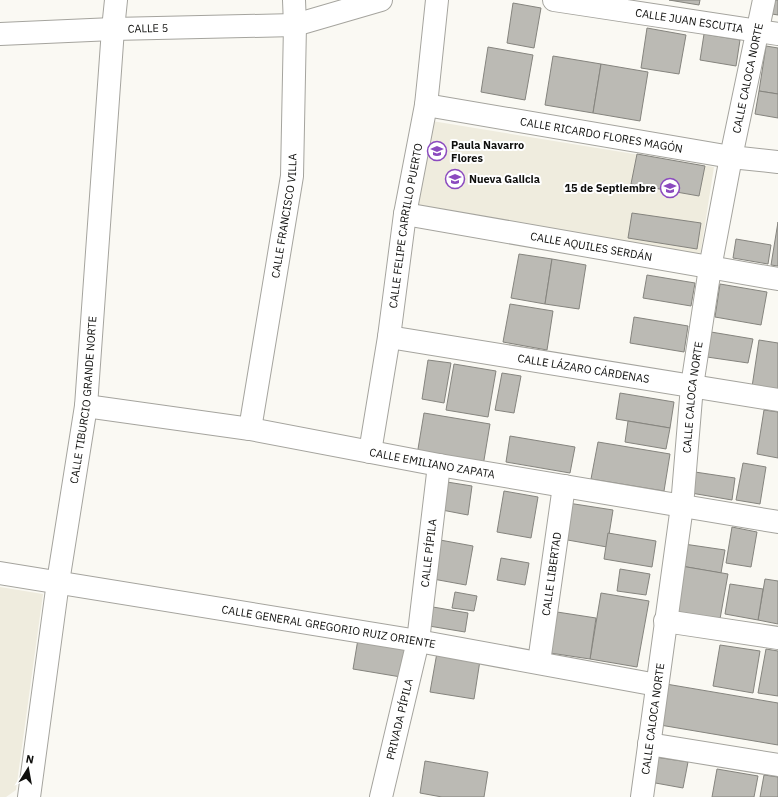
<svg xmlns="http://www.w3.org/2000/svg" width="778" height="797" font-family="'IBM Plex Sans',sans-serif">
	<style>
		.built { fill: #efecde }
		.building { fill: #bbbab4; stroke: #85847e }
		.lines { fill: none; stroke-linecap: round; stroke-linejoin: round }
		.minor-casing { stroke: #a5a49e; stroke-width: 24 }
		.minor { stroke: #fff; stroke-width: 22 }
		.labels { text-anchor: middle; stroke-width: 4; stroke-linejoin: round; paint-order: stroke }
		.street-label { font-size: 11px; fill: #0f0f0d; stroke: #fff }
		.poi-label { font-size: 11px; font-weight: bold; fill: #0f0f0d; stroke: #fff; text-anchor: start }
	</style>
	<rect width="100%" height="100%" fill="#faf9f3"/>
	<g class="built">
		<path d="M432 121 714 167 700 256 417 206Z"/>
		<path d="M0 587 43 594 16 790 6 797H0Z"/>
	</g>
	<g class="building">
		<path d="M669 0H700L699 5Z"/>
		<path d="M774 0H778V15L772 14Z"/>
		<path d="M513 3 541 8 534 48 507 43Z"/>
		<path d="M647 28 686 35 679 74 641 68Z"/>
		<path d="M704 34 740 40 736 66 700 60Z"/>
		<path d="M766 46 778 48V94L759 91Z"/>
		<path d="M488 47 533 55 525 100 481 92Z"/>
		<path d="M553 56 601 64 593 113 545 105Z"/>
		<path d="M601 64 648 72 640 121 593 113Z"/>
		<path d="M759 91 778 94V118L755 114Z"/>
		<path d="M637 154 705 166 699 196 631 184Z"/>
		<path d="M632 213 701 223 697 249 628 238Z"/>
		<path d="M778 222V266L771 265Z"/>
		<path d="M736 239 771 245 768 264 733 258Z"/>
		<path d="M519 254 552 259 545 304 511 298Z"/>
		<path d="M552 259 586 265 579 309 545 304Z"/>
		<path d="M647 275 695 283 691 306 643 298Z"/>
		<path d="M720 284 767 292 761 325 715 317Z"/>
		<path d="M510 304 553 311 547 350 503 342Z"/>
		<path d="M634 317 688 326 684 352 630 343Z"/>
		<path d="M711 332 753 339 748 363 707 357Z"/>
		<path d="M759 340 778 343V391L752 387Z"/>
		<path d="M428 360 451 363 444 403 422 399Z"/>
		<path d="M454 364 496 371 488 417 446 410Z"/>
		<path d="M502 373 521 376 514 413 495 410Z"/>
		<path d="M620 393 674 402 670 428 616 419Z"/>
		<path d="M764 410 778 412V458L757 454Z"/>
		<path d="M424 413 490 424 483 466 417 455Z"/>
		<path d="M628 421 670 428 666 449 625 442Z"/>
		<path d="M510 436 575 447 570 473 506 462Z"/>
		<path d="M598 442 670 454 664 491 591 479Z"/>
		<path d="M743 463 766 467 760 504 736 500Z"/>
		<path d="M695 472 735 478 732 500 691 493Z"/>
		<path d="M447 482 472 486 468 515 442 510Z"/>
		<path d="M504 491 538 497 531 538 497 532Z"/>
		<path d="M568 503 613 510 607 547 562 539Z"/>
		<path d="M732 527 757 532 751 567 726 563Z"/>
		<path d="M608 533 656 541 652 567 604 559Z"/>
		<path d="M440 540 473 546 466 585 433 579Z"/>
		<path d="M684 544 725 550 721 573 681 566Z"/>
		<path d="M501 558 529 563 525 585 497 580Z"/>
		<path d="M681 566 728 574 720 619 673 611Z"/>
		<path d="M620 569 650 574 646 595 617 591Z"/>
		<path d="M765 579 778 581V624L758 620Z"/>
		<path d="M730 584 763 589 758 620 725 614Z"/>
		<path d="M455 592 477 596 474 611 452 608Z"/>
		<path d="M601 593 649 601 637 667 590 659Z"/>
		<path d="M427 606 468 613 465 632 423 625Z"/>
		<path d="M557 612 596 618 590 659 550 653Z"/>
		<path d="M358 639 406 647 401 677 353 669Z"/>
		<path d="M720 645 760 651 753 693 713 686Z"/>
		<path d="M438 647 481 654 474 699 430 692Z"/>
		<path d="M766 649 778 651V696L758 693Z"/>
		<path d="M666 684 778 703V745L660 725Z"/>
		<path d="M655 757 688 762 683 788 650 782Z"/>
		<path d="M425 761 488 772 484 797H442L420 793Z"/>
		<path d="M717 769 758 776 754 797H712Z"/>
		<path d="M764 775 778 777V797H760Z"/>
	</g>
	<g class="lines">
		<defs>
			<g id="minor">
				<path id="s1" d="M554 0 778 34"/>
				<path id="s2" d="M0 34 113 29 295 25 381 0"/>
				<path id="s3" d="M426 105 731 157 778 162"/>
				<path id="s4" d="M405 214 778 279"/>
				<path id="s5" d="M389 337 778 400"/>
				<path id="s6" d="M86 406 250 429 439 465 778 522"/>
				<path id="s7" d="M250 429 292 176 295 25 294 0"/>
				<path id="s8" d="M370 452 389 337 405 214 426 105 437 0"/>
				<path id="s9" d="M0 573 418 641 657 685"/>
				<path d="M665 621 778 638"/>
				<path id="s10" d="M539 662 564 486"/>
				<path d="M649 744 778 765"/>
				<path id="s11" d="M29 797 58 582 86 406 113 29 116 0"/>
				<path id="s12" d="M381 797 418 641 439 465"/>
				<path id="s13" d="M642 797 682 506 692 386 710 268 731 157 764 0"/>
			</g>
		</defs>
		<use href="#minor" class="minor-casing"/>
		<use href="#minor" class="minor"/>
	</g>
	<defs>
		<symbol id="school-ring" viewBox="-11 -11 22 22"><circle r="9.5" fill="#fff" stroke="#8b4abf" stroke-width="1.5"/><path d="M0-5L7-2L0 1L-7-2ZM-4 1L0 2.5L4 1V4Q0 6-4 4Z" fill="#8b4abf"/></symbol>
	</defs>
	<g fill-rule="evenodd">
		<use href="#school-ring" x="426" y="140" width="22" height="22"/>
		<use href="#school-ring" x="444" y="168" width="22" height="22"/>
		<use href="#school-ring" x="659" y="177" width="22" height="22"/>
	</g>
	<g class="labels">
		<g class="street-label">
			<text dy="4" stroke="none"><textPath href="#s1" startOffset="137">CALLE JUAN ESCUTIA</textPath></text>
			<text dy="4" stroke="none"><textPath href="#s2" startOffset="148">CALLE 5</textPath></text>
			<text dy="4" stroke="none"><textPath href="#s13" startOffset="727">CALLE CALOCA NORTE</textPath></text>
			<text dy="4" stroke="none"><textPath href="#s3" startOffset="178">CALLE RICARDO FLORES MAGÓN</textPath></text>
			<text dy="4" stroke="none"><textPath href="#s7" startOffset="216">CALLE FRANCISCO VILLA</textPath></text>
			<text dy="4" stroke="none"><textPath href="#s8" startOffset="229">CALLE FELIPE CARRILLO PUERTO</textPath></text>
			<text dy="4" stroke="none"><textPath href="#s4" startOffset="189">CALLE AQUILES SERDÁN</textPath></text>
			<text dy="4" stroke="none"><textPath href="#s5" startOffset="197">CALLE LÁZARO CÁRDENAS</textPath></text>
			<text dy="4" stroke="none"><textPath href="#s13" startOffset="403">CALLE CALOCA NORTE</textPath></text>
			<text dy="4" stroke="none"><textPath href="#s11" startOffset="401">CALLE TIBURCIO GRANDE NORTE</textPath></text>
			<text dy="4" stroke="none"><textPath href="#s6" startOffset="351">CALLE EMILIANO ZAPATA</textPath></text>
			<text dy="4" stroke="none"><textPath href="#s12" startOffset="249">CALLE PÍPILA</textPath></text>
			<text dy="4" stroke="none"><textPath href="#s10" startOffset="89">CALLE LIBERTAD</textPath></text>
			<text dy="4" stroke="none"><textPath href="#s9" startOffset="333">CALLE GENERAL GREGORIO RUIZ ORIENTE</textPath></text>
			<text dy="4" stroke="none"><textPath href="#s13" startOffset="79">CALLE CALOCA NORTE</textPath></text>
			<text dy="4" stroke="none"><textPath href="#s12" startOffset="80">PRIVADA PÍPILA</textPath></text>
		</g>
		<g class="poi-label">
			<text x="451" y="149">Paula Navarro<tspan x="451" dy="13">Flores</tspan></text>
			<text x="469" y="183">Nueva Galicia</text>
			<text x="656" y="192" text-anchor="end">15 de Septiembre</text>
		</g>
	</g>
	<g transform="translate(28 769) rotate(11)" stroke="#ffffff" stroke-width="3" paint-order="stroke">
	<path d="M0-3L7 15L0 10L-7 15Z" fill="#0f0f0d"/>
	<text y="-6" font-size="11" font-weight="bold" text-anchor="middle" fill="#0f0f0d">N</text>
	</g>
</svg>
